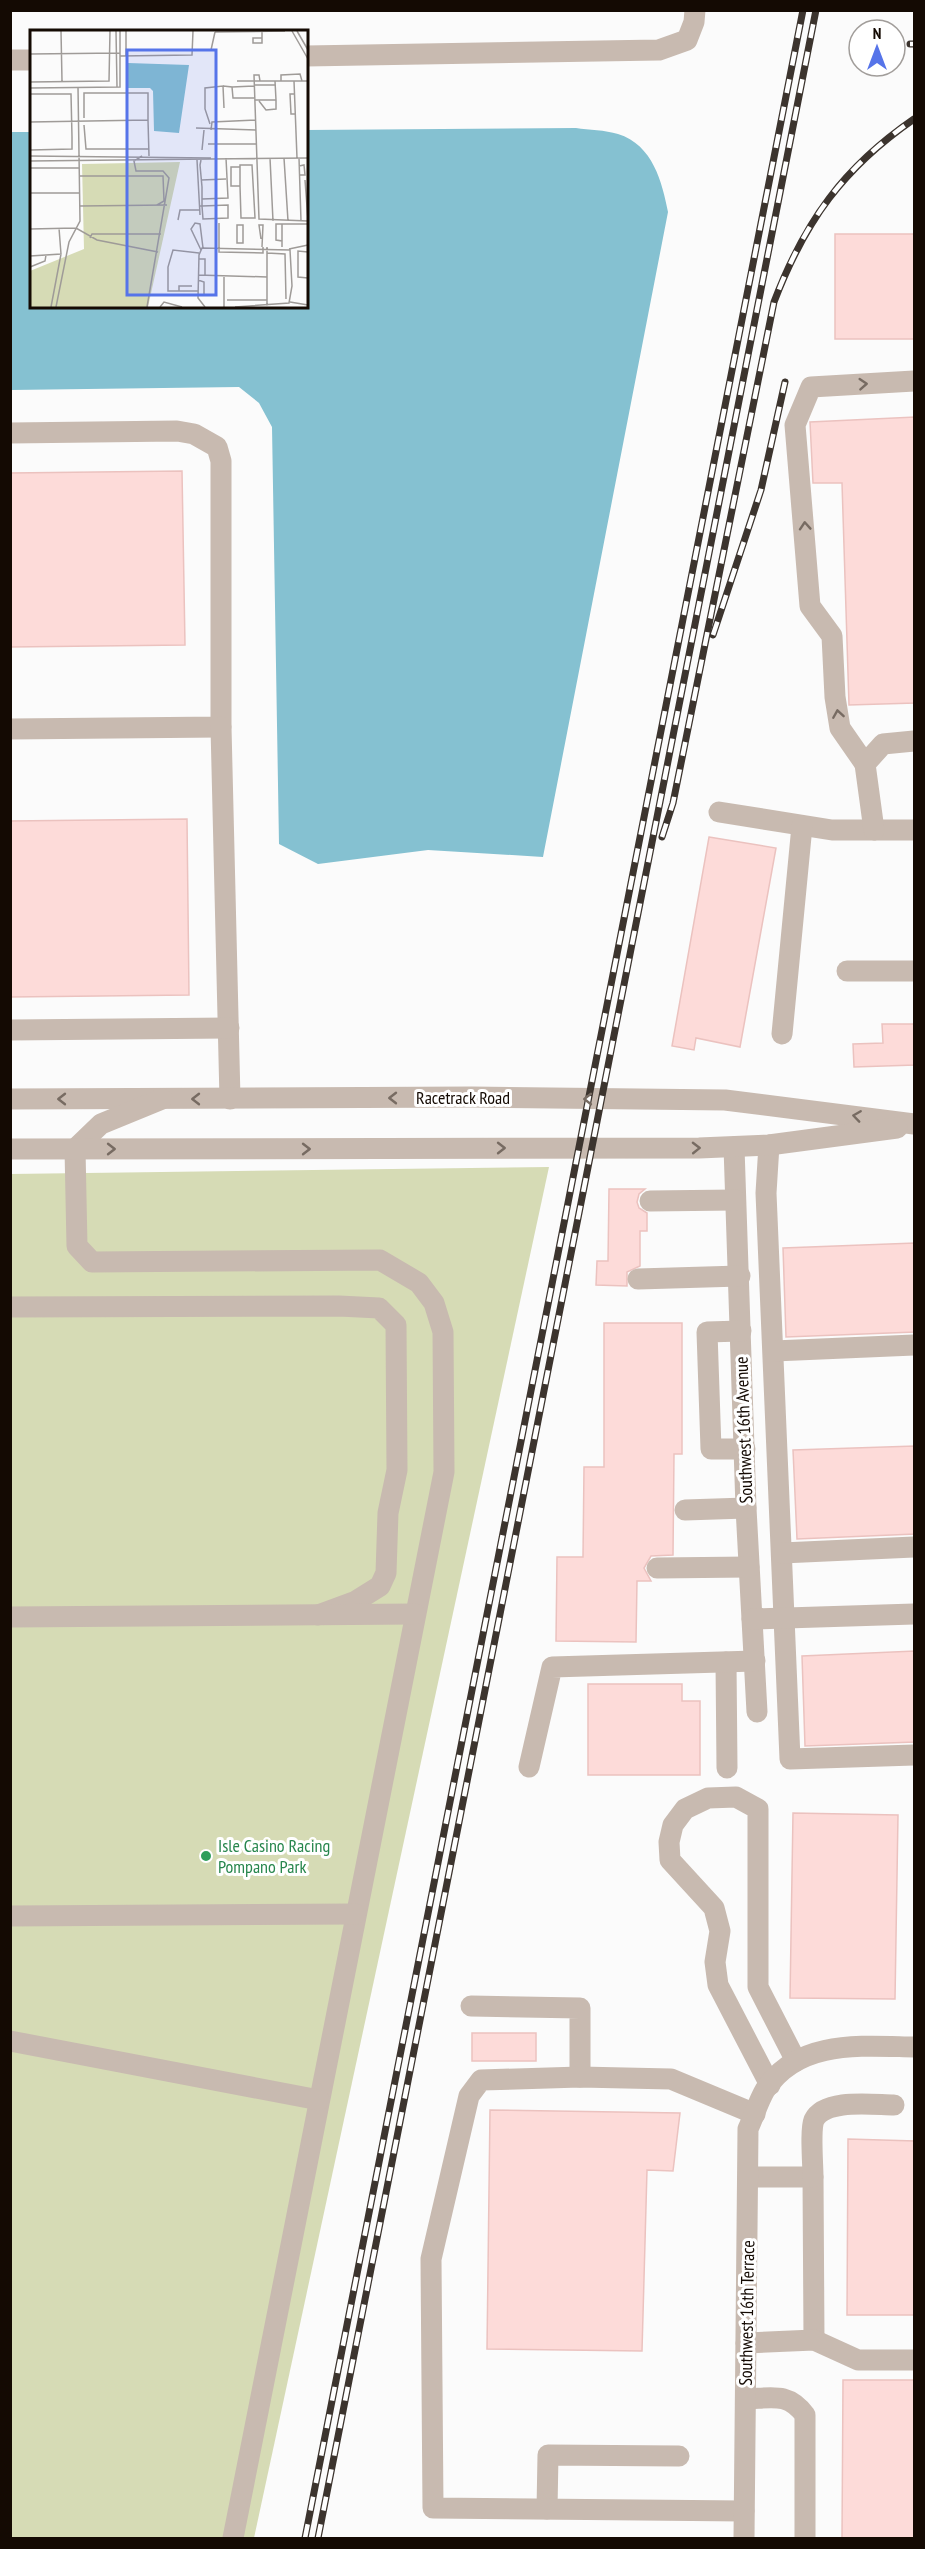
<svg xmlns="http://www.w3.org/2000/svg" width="925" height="2549" font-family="'PT Sans Narrow',sans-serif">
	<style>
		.green { fill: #d6dbb5 }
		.water { fill: #85c1d1 }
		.building { fill: #fddbd9; stroke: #ebc2bf; stroke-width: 1.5 }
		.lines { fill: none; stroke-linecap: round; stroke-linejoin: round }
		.minor { stroke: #c8bab0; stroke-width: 21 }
		.rail-casing { stroke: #3c342e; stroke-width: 7 }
		.rail { stroke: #fff; stroke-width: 4.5; stroke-dasharray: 14; stroke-linecap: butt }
		.oneway { stroke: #776b62 }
		.leisure-dot { fill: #2e9e5b; stroke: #fff; stroke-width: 2 }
		.labels { text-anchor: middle; stroke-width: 6; stroke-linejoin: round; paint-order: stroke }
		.street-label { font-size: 18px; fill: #140a03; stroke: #fff }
		.leisure-label { font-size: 18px; fill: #27864d; stroke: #fff; text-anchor: start }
		.inset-road { fill: none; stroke: #9f9b98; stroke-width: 1.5 }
		.view { fill: #5674e9; fill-opacity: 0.15; stroke: #5674e9; stroke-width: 3 }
		.inset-edge { fill: none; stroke: #140a03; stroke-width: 3 }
	</style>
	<rect width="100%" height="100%" fill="#fbfbfb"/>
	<path class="green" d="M549 1167 254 2538H11L10 1174Z"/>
	<path class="water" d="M576 128C589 130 605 130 618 134 653 145 662 182 668 212L543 857 428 850 318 864 279 844 272 427 259 403 239 387 11 390V132H31L32 306H306V130Z"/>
	<g class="building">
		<rect x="835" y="234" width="80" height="105"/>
		<path d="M915 417V703L849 705 842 483H813L810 422Z"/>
		<path d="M182 471 185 645 10 647V473Z"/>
		<path d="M187 819 189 995 10 997V821Z"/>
		<path d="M709 837 776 848 740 1047 696 1038 694 1050 672 1046Z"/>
		<path d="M882 1024H915V1065L854 1067 853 1044 883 1043Z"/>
		<path d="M609 1189H645L639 1194 637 1202 639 1208 647 1213V1231H640V1266L627 1272V1286L596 1285 597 1261H608Z"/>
		<path d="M915 1243V1332L786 1337 783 1248Z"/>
		<path d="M604 1323H682V1454H674L673 1555 651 1556 644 1568 651 1581H637L636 1642 556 1641 557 1557H583L584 1467H604Z"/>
		<path d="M915 1446V1534L797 1539 793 1450Z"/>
		<path d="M915 1651V1742L805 1746 802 1656Z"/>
		<path d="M588 1684H682V1701H700V1775H588Z"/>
		<path d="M793 1813 898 1815 895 1999 790 1998Z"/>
		<rect x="472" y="2033" width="64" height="28"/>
		<path d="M490 2110 680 2113 673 2171 647 2170 642 2351 487 2349Z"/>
		<path d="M848 2139 915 2141V2315H847Z"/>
		<path d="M843 2380H915V2538H842Z"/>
	</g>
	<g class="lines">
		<g class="minor">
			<path d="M306 56 659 50 687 40 694 22 695 10"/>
			<path d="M10 60H32"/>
			<path d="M10 433 177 431 194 434 217 447 221 461V727L10 729"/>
			<path d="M221 727 230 1099"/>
			<path d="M865 764 840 728 835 697 832 636 810 606 795 425 811 387 914 381"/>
			<path d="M719 812 832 830H914"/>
			<path d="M874 830 865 764 883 744 914 741"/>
			<path d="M847 971H914"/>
			<path d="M10 1030 229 1028"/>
			<path d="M782 1034 802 826"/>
			<path d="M10 1099 472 1097 725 1100 914 1124"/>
			<path d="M162 1099 101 1124 75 1149 77 1246 92 1262 380 1260 419 1283 434 1303 443 1332 444 1472 233 2538"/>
			<path d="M769 1145 766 1193 790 1759 914 1755"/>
			<path d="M734 1147 746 1508 757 1712"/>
			<path d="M10 1149 699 1148 769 1145 897 1128"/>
			<path d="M650 1201 735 1200"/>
			<path d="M638 1279 740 1276"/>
			<path d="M10 1307 339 1306 379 1308 396 1325 397 1470 388 1513 386 1573 380 1586 356 1601 318 1615"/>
			<path d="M741 1331 707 1332 711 1449H745"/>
			<path d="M774 1351 914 1345"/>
			<path d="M685 1510 746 1508"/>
			<path d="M782 1553 914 1547"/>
			<path d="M657 1568 749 1567"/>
			<path d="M10 1617 415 1614"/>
			<path d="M752 1619 914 1614"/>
			<path d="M726 1662 727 1768"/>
			<path d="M529 1767 552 1667 755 1661"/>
			<path d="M10 1916 355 1914"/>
			<path d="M471 2006 580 2008V2077"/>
			<path d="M10 2041 319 2100"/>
			<path d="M770 2085 718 1985 715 1962 720 1931 714 1908 670 1860 669 1842 673 1825 685 1809 708 1798 736 1797 758 1809V1987L796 2061"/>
			<path d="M748 2177H813L814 2340"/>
			<path d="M813 2177C813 2164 810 2130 814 2120 825 2098 874 2105 894 2105"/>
			<path d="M746 2343 814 2340 858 2360H914"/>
			<path d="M746 2399C772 2398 788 2392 805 2415V2538"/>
			<path d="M547 2509 548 2455 679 2456"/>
			<path d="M744 2511 433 2508 431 2259 469 2096 481 2080 580 2077 671 2079 755 2114"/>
			<path d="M744 2538 748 2129C754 2116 758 2102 765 2090 798 2039 861 2046 914 2047"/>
		</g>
		<defs>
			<g id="rail">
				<path d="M910 44H914"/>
				<path d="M713 635 761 490 785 382"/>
				<path d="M662 837 673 803 774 302C805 221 843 168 914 119"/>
				<path d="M305 2538 803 10"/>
				<path d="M318 2538 816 10"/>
			</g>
		</defs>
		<use href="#rail" class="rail-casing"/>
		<use href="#rail" class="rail"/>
	</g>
	<defs><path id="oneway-chevron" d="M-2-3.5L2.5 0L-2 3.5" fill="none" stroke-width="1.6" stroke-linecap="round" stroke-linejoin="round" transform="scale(1.5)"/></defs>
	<g class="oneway">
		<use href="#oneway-chevron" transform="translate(863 384) rotate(-4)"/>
		<use href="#oneway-chevron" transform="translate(805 526) rotate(-94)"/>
		<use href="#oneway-chevron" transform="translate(838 714) rotate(-99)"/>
		<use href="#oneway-chevron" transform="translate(393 1098) rotate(180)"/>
		<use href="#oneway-chevron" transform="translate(62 1099) rotate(-180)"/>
		<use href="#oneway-chevron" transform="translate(196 1099) rotate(180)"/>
		<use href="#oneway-chevron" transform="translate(588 1099) rotate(-180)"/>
		<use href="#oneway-chevron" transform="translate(857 1116) rotate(-172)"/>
		<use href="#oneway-chevron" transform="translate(501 1148)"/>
		<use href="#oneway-chevron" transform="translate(696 1148) rotate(-1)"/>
		<use href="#oneway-chevron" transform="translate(111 1149)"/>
		<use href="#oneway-chevron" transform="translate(306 1149)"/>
	</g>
	<circle class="leisure-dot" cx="206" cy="1856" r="6"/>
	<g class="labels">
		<g class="street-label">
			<text x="463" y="1104">Racetrack Road</text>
			<text transform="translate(744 1430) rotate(-92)" y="6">Southwest 16th Avenue</text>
			<text transform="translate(747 2313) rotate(-89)" y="6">Southwest 16th Terrace</text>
		</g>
		<g class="leisure-label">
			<text x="218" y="1852">Isle Casino Racing<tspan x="218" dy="21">Pompano Park</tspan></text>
		</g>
	</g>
	<g transform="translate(30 30)">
		<rect width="278" height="278" fill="#fbfbfb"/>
		<path d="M150 132 118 277H0V241L54 219 52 134Z" fill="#d6dbb5"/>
		<path d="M98 33 159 35 149 103 124 101 123 61 120 58H96Z" fill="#85c1d1"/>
		<path class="inset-road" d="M31 1 32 51M86 1 87 57M96 1V26M262 1 278 29M267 1 278 20M185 2 255 1M232 8V13H223V8H232V2M181 20 185 2M0 24 90 23M90 26 162 25 163 1M207 51H278M230 51 229 45H224L229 189 278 191M251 51V45L270 44 272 51M264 51 267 128M0 52 79 51 80 1M225 55H245M193 56 202 57 203 68H224M202 57 224 56M0 58 90 57V1M0 64H41L42 107V119L0 120M264 64H260L261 84H266M225 70H246L245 51M229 71 236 80 246 79V70M118 90 119 126M0 92 118 90V63H54V88M180 94 175 79V58L193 56 194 78M54 95 56 119H119M166 98 226 100M181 100 182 92 226 90M178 114H227M172 120 174 100M0 126 181 128M112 126 104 131 106 141H133L139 148 117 277M240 128 243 191M254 128 258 191M269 128 271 191M167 130 170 185M0 131 278 128M269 136 274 135 275 145H269M210 137H201V156H210V135H222L225 188H211L210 156M0 138H49M49 146H133L134 171 127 175M171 150 196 149M275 150 278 190M0 163H49M172 169 198 168 196 128M50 176 137 175M169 176H172L198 175V188L173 189 172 176V157L170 135 171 130M148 190 150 180H169M189 193V222L233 223V217M252 194H278M207 195H213V213H207ZM0 199 46 198 67 210 128 222M60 208 62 204H131M231 209 229 195H233L232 217M252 211V194H246V210L252 211V217M259 219 278 215M171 220 161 199 165 193 170 194 173 218M278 222 268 221V247L278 248M237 223 255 224 256 269M0 226 31 224 29 198M169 229H175V245M0 237 15 231 16 225M168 245 237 247M194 247V277M168 250 174 252V266M149 261V256H162M168 261H138V237L143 220 169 223M197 270H237M260 272 278 275M237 276V217M21 277 31 224M26 277 39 212 50 191 48 57M130 277 134 272 152 277M175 277 168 268 169 225 172 218 260 220 262 256 259 273 205 277"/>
		<path class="view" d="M97 20H186V265H97Z"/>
		<rect width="278" height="278" class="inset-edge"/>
	</g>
	<rect width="925" height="2549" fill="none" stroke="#140a03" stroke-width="24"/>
	<g transform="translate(877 48)"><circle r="28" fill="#ffffff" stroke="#a19d9a" stroke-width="1.5"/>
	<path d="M0-4.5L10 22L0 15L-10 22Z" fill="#5674e9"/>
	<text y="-9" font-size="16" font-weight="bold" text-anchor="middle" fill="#140a03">N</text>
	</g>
</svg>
